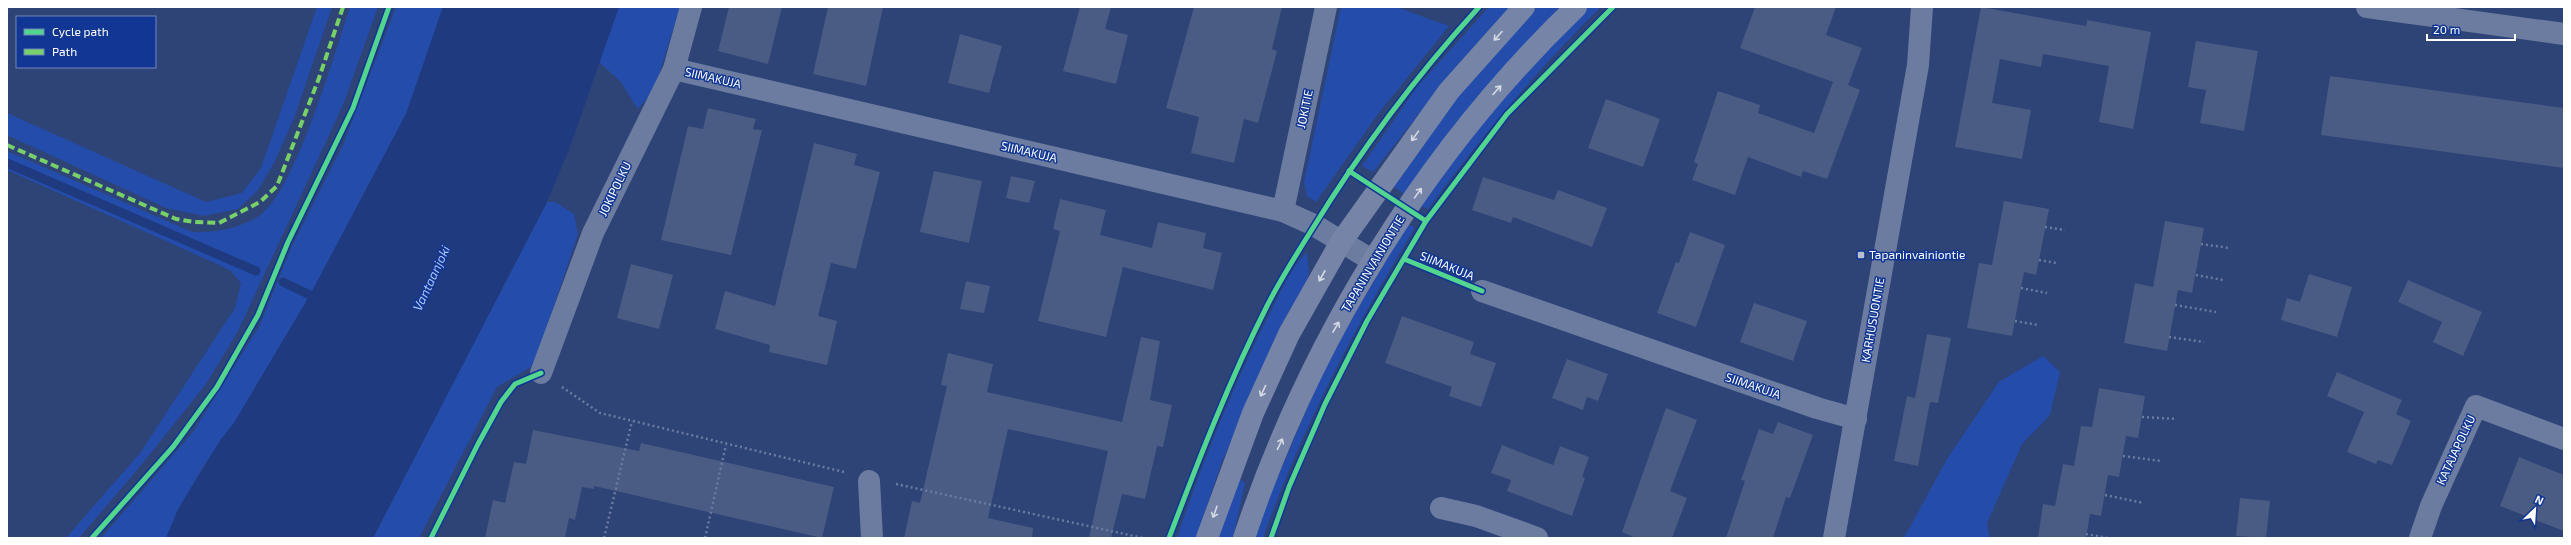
<svg xmlns="http://www.w3.org/2000/svg" width="2571" height="545" font-family="'Exo 2',sans-serif">
	<style>
		.green { fill: #244dab }
		.water { fill: #1f3a7f }
		.lines { fill: none; stroke-linecap: round; stroke-linejoin: round }
		.stream { stroke: #1f3a7f; stroke-width: 9 }
		.building { fill: #4a5b84 }
		.path { stroke: #6c7ca1; stroke-width: 2.5; stroke-dasharray: 2 3; stroke-linecap: butt }
		.minor { stroke: #6c7ca1; stroke-width: 22 }
		.tertiary { stroke: #6c7ca1; stroke-width: 22 }
		.primary { stroke: #7584a7; stroke-width: 22 }
		.quiet { stroke: #78d068; stroke-width: 4; stroke-dasharray: 8 4; stroke-linecap: butt }
		.cycleway-casing { stroke: #113693; stroke-width: 8 }
		.cycleway { stroke: #53d58f; stroke-width: 5 }
		.oneway { stroke: #d6dae5 }
		.poi-dot { fill: #b6bdcf; stroke: #113693; stroke-width: 1.5 }
		.labels { text-anchor: middle; stroke-width: 3; stroke-linejoin: round; paint-order: stroke }
		.street-label { font-size: 12px; fill: #fff; stroke: #113693 }
		.poi-label { font-size: 12px; fill: #fff; stroke: #113693; text-anchor: start }
		.water-label { font-size: 13px; font-style: italic; fill: #aac3fa; stroke: #113693 }
	</style>
	<rect width="100%" height="100%" fill="#2e4376"/>
	<g class="green">
		<path d="M317 7H332L294 118 275 161 258 190 238 209 204 216 166 208 7 135V113L206 202 242 193 261 168Z"/>
		<path d="M350 7H378L343 105 238 331 206 384 142 464 79 538H66L140 453 235 308 241 283 231 271 215 263 7 170V151L192 232C215 233 239 229 259 216 295 192 335 52 350 7Z"/>
		<path d="M396 7H443L406 114 310 295 234 423C208 457 184 495 168 536L166 538H101L193 432 259 327 292 246 343 145Z"/>
		<path d="M619 7H680L654 90 638 109 621 82 599 62Z"/>
		<path d="M1341 7H1396L1449 26 1378 114 1316 202 1307 196 1304 182Z"/>
		<path d="M1489 7H1510L1459 63 1373 172 1362 166 1417 87Z"/>
		<path d="M1537 7H1560L1479 95 1404 194 1390 184 1451 103Z"/>
		<path d="M1588 7H1601C1536 70 1482 136 1428 209L1420 206C1468 135 1526 68 1588 7Z"/>
		<path d="M547 202H555L574 214 578 234 534 365 497 387 419 538H373Z"/>
		<path d="M1407 224 1414 227V229C1354 328 1301 429 1263 538H1252L1325 366Z"/>
		<path d="M1307 252 1309 273 1306 282 1222 461 1196 538H1177C1203 460 1234 384 1271 311 1281 292 1291 267 1307 252Z"/>
		<path d="M2043 356 2060 372 2050 415 2022 444 1987 523 1990 538H1904L1947 459 1999 382Z"/>
		<path d="M1238 478 1245 483 1233 538H1214Z"/>
	</g>
	<path class="water" d="M443 7H619L570 147 547 202 373 538H166L178 509 221 439 234 423 310 295 406 114Z"/>
	<g class="lines">
		<g class="stream">
			<path d="M7 163 256 271"/>
			<path d="M283 282 310 295"/>
		</g>
	</g>
	<g class="building">
		<path d="M729 7H782L768 64 718 51Z"/>
		<path d="M828 7H883L866 86 813 74Z"/>
		<path d="M1080 7H1111L1105 29 1128 35 1116 84 1063 71Z"/>
		<path d="M1194 7H1282L1272 49 1277 51 1258 123 1244 119 1234 163 1191 153 1199 117 1166 108Z"/>
		<path d="M1755 7H1836L1826 35 1862 48 1848 85 1860 90 1827 179 1803 171 1801 177 1748 157 1735 195 1692 180 1698 164 1694 162 1718 91 1760 105 1758 113 1814 133 1833 82 1740 48Z"/>
		<path d="M1981 7 2086 26 2087 20 2151 32 2133 129 2099 122 2109 66 2043 54 2041 67 2000 59 1992 103 2031 110 2022 159 1955 147Z"/>
		<path d="M960 34 1002 46 989 93 948 83Z"/>
		<path d="M2196 41 2258 51 2244 131 2200 123 2206 90 2188 87Z"/>
		<path d="M2330 76 2564 108V168L2321 135Z"/>
		<path d="M1606 99 1660 119 1643 167 1588 148Z"/>
		<path d="M708 108 756 119 753 129 762 130 731 255 661 240 688 126 703 129Z"/>
		<path d="M814 143 857 154 854 165 880 172 856 269 831 263 818 316 837 321 827 365 769 352 770 345 715 329 725 291 775 306Z"/>
		<path d="M934 171 982 181 969 243 920 232Z"/>
		<path d="M1011 176 1035 181 1029 203 1006 198Z"/>
		<path d="M1483 177 1554 200 1558 190 1607 208 1592 247 1513 217 1511 223 1472 210Z"/>
		<path d="M1060 199 1106 210 1100 235 1152 248 1158 222 1206 233 1203 248 1222 253 1213 290 1123 267 1106 337 1038 321 1060 231 1053 229Z"/>
		<path d="M2004 201 2049 209 2036 275 2024 272 2012 336 1967 328 1979 263 1992 265Z"/>
		<path d="M2165 221 2204 228 2192 293 2178 290 2167 351 2124 343 2135 283 2153 287Z"/>
		<path d="M1690 232 1725 245 1696 327 1657 313 1676 262 1679 263Z"/>
		<path d="M631 264 673 275 659 329 617 318Z"/>
		<path d="M2309 274 2352 287 2337 337 2281 320 2287 298 2300 302Z"/>
		<path d="M2408 280 2482 312 2463 356 2433 342 2442 322 2398 302Z"/>
		<path d="M966 281 990 286 984 313 960 309Z"/>
		<path d="M1754 303 1807 321 1793 361 1740 342Z"/>
		<path d="M1402 316 1474 342 1470 354 1496 363 1481 407 1449 396 1452 387 1385 363Z"/>
		<path d="M1927 334 1951 338 1938 403 1930 402 1918 466 1894 461 1907 396 1915 398Z"/>
		<path d="M1141 337 1160 341 1150 400 1172 405 1163 447 1157 446 1145 499 1122 494 1111 538H1089L1108 451 1008 429 988 518 1033 528 1032 538H904L912 501 920 503 947 386 941 385 948 353 993 364 987 392 1122 422Z"/>
		<path d="M1567 359 1608 374 1598 401 1587 397 1583 410 1552 398Z"/>
		<path d="M2337 372 2402 400 2396 414 2411 421 2392 465 2378 460 2376 464 2347 452 2364 412 2327 396Z"/>
		<path d="M2099 388 2145 396 2138 438 2126 436 2119 477 2108 475 2101 516 2090 514 2086 538H2038L2043 504 2055 506 2063 464 2074 466 2081 426 2092 427Z"/>
		<path d="M1666 408 1697 420 1670 491 1687 498 1672 538H1636L1622 532Z"/>
		<path d="M1778 422 1813 435 1790 498 1786 497 1773 538H1726L1745 481 1741 480 1759 429 1773 434Z"/>
		<path d="M533 430 639 451 641 443 834 487 822 538 594 486V489L582 487 575 520 569 518 565 538H485L493 500 505 503 514 462 526 464Z"/>
		<path d="M1502 445 1553 465 1560 446 1589 457 1582 477 1585 478 1572 516 1507 491 1511 480 1491 473Z"/>
		<path d="M2519 457 2564 475V531L2500 506Z"/>
		<path d="M2240 498 2270 501 2266 538 2236 536Z"/>
	</g>
	<g class="lines">
		<g class="path">
			<path d="M2045 227 2065 230"/>
			<path d="M2201 244 2230 248"/>
			<path d="M2039 260 2056 263"/>
			<path d="M2196 275 2223 280"/>
			<path d="M2021 288 2047 293"/>
			<path d="M2175 305 2216 312"/>
			<path d="M2015 321 2038 325"/>
			<path d="M2169 337 2204 342"/>
			<path d="M562 387 600 413 844 472"/>
			<path d="M2142 417 2177 419"/>
			<path d="M2123 456 2161 461"/>
			<path d="M896 484 1143 538"/>
			<path d="M2105 495 2144 503"/>
			<path d="M2086 534 2108 538"/>
			<path d="M604 538 632 421"/>
			<path d="M705 538 726 445"/>
		</g>
		<g class="minor">
			<path d="M2367 7 2564 34"/>
			<path d="M674 69 1283 211 1314 225 1373 261"/>
			<path d="M1283 211 1326 7"/>
			<path d="M1482 291 1817 408 1856 419"/>
			<path d="M541 373 593 233 674 69 691 7"/>
			<path d="M869 481 872 538"/>
			<path d="M1441 508 1476 516 1537 538"/>
			<path d="M2420 538 2431 506 2476 406 2564 439"/>
		</g>
		<path class="tertiary" d="M1834 538 1918 65 1922 7"/>
		<g class="primary">
			<path d="M1207 538 1253 413 1289 334 1341 242 1449 91 1524 7"/>
			<path d="M1244 538C1310 340 1425 152 1576 7"/>
		</g>
		<path class="quiet" d="M7 145 176 219 194 222 219 223 260 202 277 186 319 78 343 7"/>
		<defs>
			<g id="cycleway">
				<path d="M1349 171 1426 221"/>
				<path d="M1404 259 1482 291"/>
				<path d="M92 538 173 447 217 387 258 315 288 242 353 108 389 7"/>
				<path d="M431 538 478 444 501 402 515 384 541 373"/>
				<path d="M1169 538C1199 459 1229 381 1267 306 1280 280 1296 255 1311 231 1360 151 1416 76 1479 7"/>
				<path d="M1271 538 1289 487 1325 404 1367 321 1426 221 1507 114 1613 7"/>
			</g>
		</defs>
		<use href="#cycleway" class="cycleway-casing"/>
		<use href="#cycleway" class="cycleway"/>
	</g>
	<defs><path id="oneway-shaft" d="M-6 0H5M1.5-3L5.5 0L1.5 3" fill="none" stroke-width="1.6" stroke-linecap="round" stroke-linejoin="round"/></defs>
	<g class="oneway">
		<use href="#oneway-shaft" transform="translate(1498 36) rotate(132)"/>
		<use href="#oneway-shaft" transform="translate(1497 90) rotate(-48)"/>
		<use href="#oneway-shaft" transform="translate(1415 136) rotate(126)"/>
		<use href="#oneway-shaft" transform="translate(1418 193) rotate(-54)"/>
		<use href="#oneway-shaft" transform="translate(1322 276) rotate(119)"/>
		<use href="#oneway-shaft" transform="translate(1336 327) rotate(-60)"/>
		<use href="#oneway-shaft" transform="translate(1263 391) rotate(115)"/>
		<use href="#oneway-shaft" transform="translate(1280 444) rotate(-65)"/>
		<use href="#oneway-shaft" transform="translate(1215 512) rotate(109)"/>
	</g>
	<rect class="poi-dot" x="1857" y="251" width="8" height="8" rx="2"/>
	<g class="labels">
		<g class="street-label">
			<text transform="translate(713 78) rotate(13)" y="4">SIIMAKUJA</text>
			<text transform="translate(1305 109) rotate(-78)" y="4">JOKITIE</text>
			<text transform="translate(1029 152) rotate(13)" y="4">SIIMAKUJA</text>
			<text transform="translate(615 189) rotate(-64)" y="4">JOKIPOLKU</text>
			<text transform="translate(1373 264) rotate(-59)" y="4">TAPANINVAINIONTIE</text>
			<text transform="translate(1447 266) rotate(22)" y="4">SIIMAKUJA</text>
			<text transform="translate(1873 320) rotate(-80)" y="4">KARHUSUONTIE</text>
			<text transform="translate(1753 386) rotate(19)" y="4">SIIMAKUJA</text>
			<text transform="translate(2456 450) rotate(-65)" y="4">KATAJAPOLKU</text>
		</g>
		<g class="poi-label">
			<text x="1869" y="259">Tapaninvainiontie</text>
		</g>
		<g class="water-label">
			<text transform="translate(431 278) rotate(-65)" y="5">Vantaanjoki</text>
		</g>
	</g>
	<rect width="2571" height="545" fill="none" stroke="#ffffff" stroke-width="16"/>
	<rect x="16" y="16" width="140" height="52" fill="#113693" stroke="#7086be"/>
	<rect x="24" y="29" width="20" height="6" fill="#53d58f" stroke="#7086be"/>
	<text x="52" y="36" font-size="12" fill="#ffffff">Cycle path</text>
	<rect x="24" y="49" width="20" height="6" fill="#78d068" stroke="#7086be"/>
	<text x="52" y="56" font-size="12" fill="#ffffff">Path</text>
	<g transform="translate(2535 509) rotate(25)" stroke="#113693" stroke-width="3" paint-order="stroke">
	<path d="M0-3L7 15L0 10L-7 15Z" fill="#ffffff"/>
	<text y="-6" font-size="11" font-weight="bold" text-anchor="middle" fill="#ffffff">N</text>
	</g>
	<path d="M2427 34v6h88v-6" fill="none" stroke="#ffffff" stroke-width="2"/>
	<text x="2433" y="34" font-size="12" fill="#ffffff" stroke="#113693" stroke-width="3" paint-order="stroke">20 m</text>
</svg>
